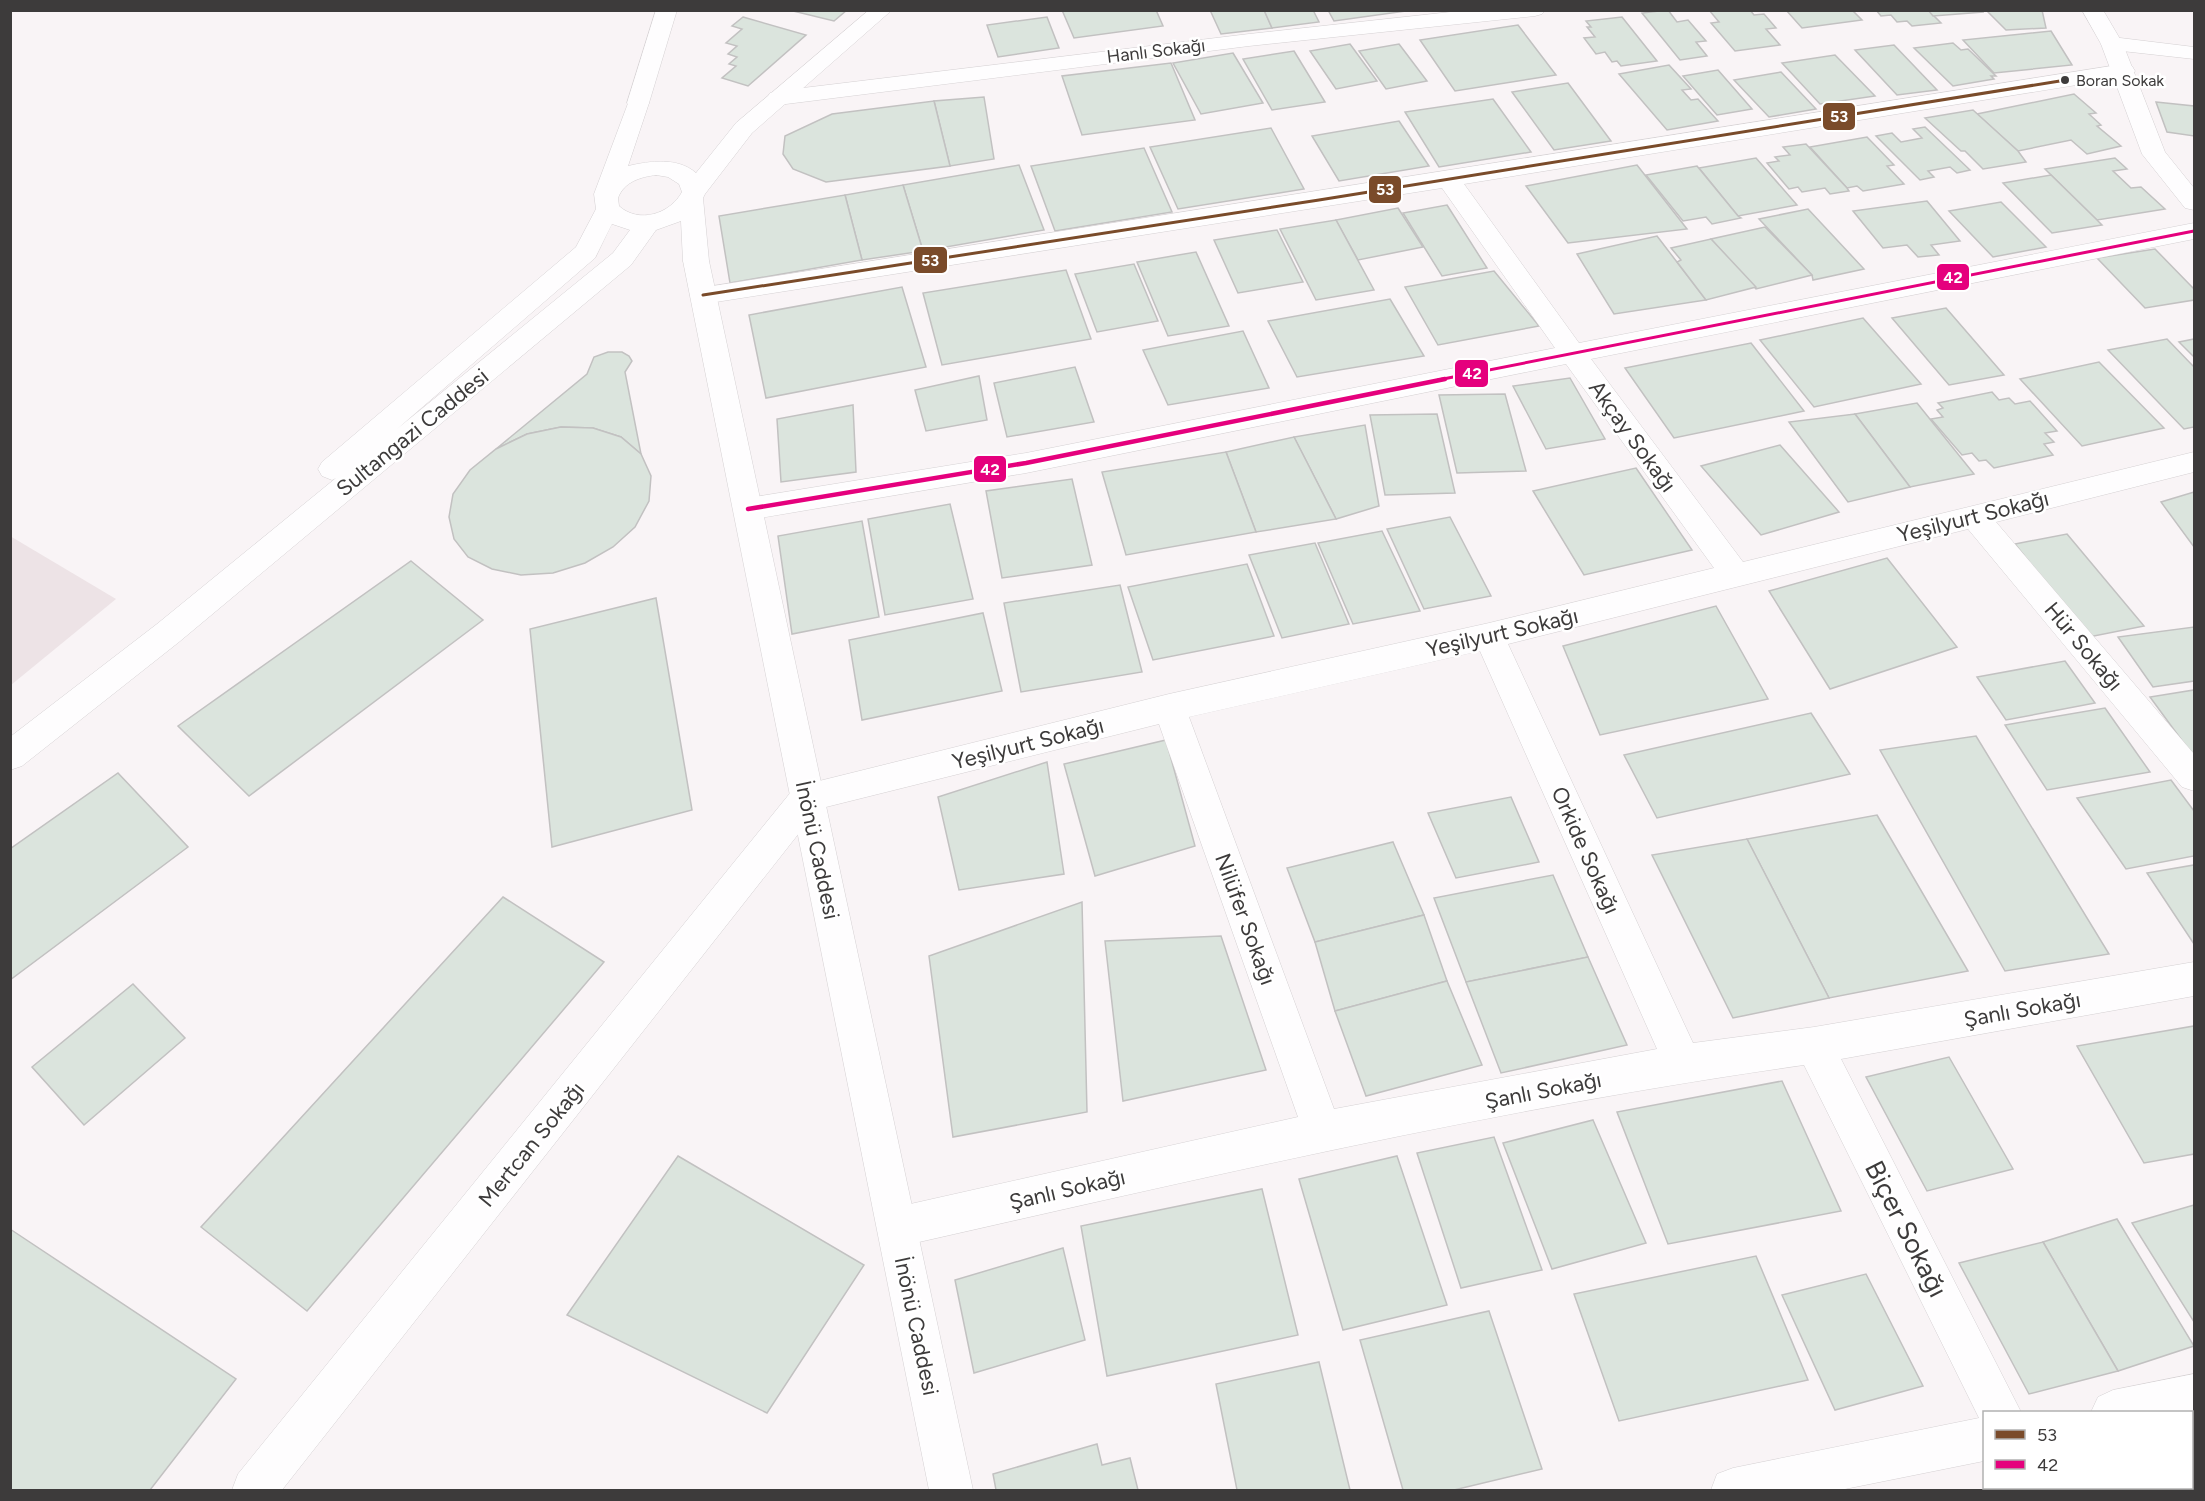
<svg xmlns="http://www.w3.org/2000/svg" width="2205" height="1501" font-family="Figtree,sans-serif">
	<style>
		.built { fill: #ede3e6 }
		.building { fill: #dbe4dd; stroke: #c2c1c1; stroke-width: 1.5 }
		.lines { fill: none; stroke-linecap: round; stroke-linejoin: round }
		.minor-casing { stroke: #d5d1d3; stroke-width: 1 }
		.tertiary-casing { stroke: #d5d1d3; stroke-width: 1 }
		.secondary-casing { stroke: #d5d1d3; stroke-width: 1 }
		.minor { fill: #fefdfe; fill-rule: evenodd }
		.tertiary { fill: #fefdfe; fill-rule: evenodd }
		.secondary { fill: #fefdfe; fill-rule: evenodd }
		.bus-1-casing { stroke: #fff; stroke-width: 6 }
		.bus-2-far1-casing { stroke: #fff; stroke-width: 6 }
		.bus-2-casing { stroke: #fff; stroke-width: 9 }
		.bus-1 { stroke: #7a4b2a; stroke-width: 3 }
		.bus-2-far1 { stroke: #e5007d; stroke-width: 3 }
		.bus-2 { stroke: #e5007d; stroke-width: 4.5 }
		.bus-dot { fill: #3d3b3b; stroke: #fff; stroke-width: 2 }
		.labels { text-anchor: middle; stroke-width: 5; stroke-linejoin: round; paint-order: stroke }
		.far-bus-label { font-size: 16px; fill: #3d3b3b; stroke: #fff; text-anchor: start }
		.far-street-label { font-size: 18px; fill: #3d3b3b; stroke: #fff }
		.street-label { font-size: 22px; fill: #3d3b3b; stroke: #fff }
		.near-street-label { font-size: 27px; fill: #3d3b3b; stroke: #fff }
		.line-badge { stroke: #fff; stroke-width: 2 }
		.badge-label { font-size: 16px; text-anchor: middle; font-weight: bold; fill: #fff }
	</style>
	<rect width="100%" height="100%" fill="#f9f4f6"/>
	<path class="built" d="M10 536 116 599 11 685H10Z"/>
	<g class="building">
		<path d="M789 10H847L834 21Z"/>
		<path d="M1062 10H1156L1163 26 1074 38Z"/>
		<path d="M1210 10H1264L1272 28 1221 34Z"/>
		<path d="M1264 10H1313L1319 22 1272 28Z"/>
		<path d="M1328 10H1413L1334 21Z"/>
		<path d="M1668 10 1677 22 1688 20 1706 41 1696 42 1707 56 1680 60 1642 13Z"/>
		<path d="M1709 10H1750L1754 15 1764 14 1776 28 1766 29 1780 45 1735 51 1711 23 1719 22Z"/>
		<path d="M1786 10H1852L1862 20 1802 28Z"/>
		<path d="M1876 10H1928L1941 23 1912 26 1907 21 1897 22 1891 15 1881 16Z"/>
		<path d="M1928 10H1982L1983 12 1933 16Z"/>
		<path d="M1986 10H2042L2046 28 2006 30Z"/>
		<path d="M743 17 806 35 748 86 722 78 736 66 729 64 737 57 728 54 737 46 726 43 742 29 732 26Z"/>
		<path d="M1047 17 1059 48 998 57 987 25Z"/>
		<path d="M1622 17 1657 61 1621 66 1617 61 1612 62 1605 52 1596 54 1584 38 1595 37 1587 27H1591L1586 21Z"/>
		<path d="M1518 25 1556 75 1455 91 1420 40Z"/>
		<path d="M2051 31 2072 65 1994 73 1963 40Z"/>
		<path d="M1953 43 1961 50 1968 49 1996 76H1991L1994 79 1953 86 1914 48Z"/>
		<path d="M1350 44 1377 81 1336 89 1310 51Z"/>
		<path d="M1399 44 1427 81 1386 89 1359 51Z"/>
		<path d="M1894 45 1937 90 1897 95 1855 50Z"/>
		<path d="M1294 51 1325 102 1272 110 1243 59Z"/>
		<path d="M1233 53 1263 103 1201 114 1173 63Z"/>
		<path d="M1835 55 1875 96 1820 104 1782 63Z"/>
		<path d="M1171 63 1195 120 1082 135 1062 76Z"/>
		<path d="M1669 65 1691 89 1682 90 1691 100 1698 99 1718 121 1667 130 1619 74Z"/>
		<path d="M1718 70 1752 109 1717 115 1683 76Z"/>
		<path d="M1781 72 1816 109 1769 117 1734 80Z"/>
		<path d="M1568 83 1611 141 1554 150 1512 92Z"/>
		<path d="M2074 94 2096 113 2089 114 2101 125 2097 126 2121 146 2087 154 2071 140 2018 151 1977 114Z"/>
		<path d="M984 97 994 159 950 166 934 101Z"/>
		<path d="M1493 99 1531 152 1439 167 1405 112Z"/>
		<path d="M934 101 950 166 826 182 793 169 783 154 785 136 832 114Z"/>
		<path d="M2156 102 2194 106V136L2167 132Z"/>
		<path d="M1973 110 2018 151 2026 162 1983 169 1965 151H1961L1925 118Z"/>
		<path d="M1399 121 1429 166 1339 181 1312 136Z"/>
		<path d="M1925 127 1970 170 1957 173 1950 167 1928 171 1934 177 1920 180 1876 136 1892 133 1901 142 1922 138 1913 129Z"/>
		<path d="M1271 128 1304 189 1178 209 1150 147Z"/>
		<path d="M1867 137 1894 165 1887 166 1904 184 1863 191 1857 186 1847 188 1810 147Z"/>
		<path d="M1806 144 1847 188 1849 191 1830 194 1825 188 1802 192 1798 187 1789 189 1767 163 1779 161 1775 157 1790 155 1783 147Z"/>
		<path d="M1144 148 1172 212 1055 231 1031 166Z"/>
		<path d="M1756 158 1797 205 1738 216 1699 168Z"/>
		<path d="M2115 158 2127 169 2113 171 2131 188 2141 187 2165 209 2097 220 2045 169Z"/>
		<path d="M1019 165 1044 230 923 251 903 185Z"/>
		<path d="M1637 165 1687 229 1568 243 1526 186Z"/>
		<path d="M1697 166 1738 216 1741 218 1712 224 1706 217 1683 221 1646 175Z"/>
		<path d="M2051 175 2097 220 2102 225 2052 233 2003 183Z"/>
		<path d="M903 185 923 251 862 260 845 195Z"/>
		<path d="M845 195 862 260 730 283 719 216Z"/>
		<path d="M1927 201 1960 241 1931 245 1939 255 1918 257 1907 245 1883 248 1853 211Z"/>
		<path d="M2001 202 2046 247 1993 257 1949 211Z"/>
		<path d="M1447 205 1487 268 1442 276 1403 213Z"/>
		<path d="M1398 208 1423 247 1358 260 1336 220Z"/>
		<path d="M1808 209 1864 269 1813 280 1812 275 1759 219Z"/>
		<path d="M1336 220 1374 290 1316 300 1280 229Z"/>
		<path d="M1765 227 1812 275 1756 289 1711 239Z"/>
		<path d="M1277 230 1303 282 1238 293 1214 240Z"/>
		<path d="M1657 236 1706 300 1614 314 1577 254Z"/>
		<path d="M1711 239 1756 287 1706 300 1677 262 1681 260 1671 248Z"/>
		<path d="M2155 249 2194 289V300L2145 308 2097 258Z"/>
		<path d="M1196 252 1229 326 1168 336 1137 262Z"/>
		<path d="M1134 264 1158 321 1097 332 1075 274Z"/>
		<path d="M1066 270 1091 339 942 365 923 293Z"/>
		<path d="M1494 271 1539 326 1438 345 1405 287Z"/>
		<path d="M902 287 926 367 766 398 749 315Z"/>
		<path d="M1390 299 1424 356 1297 377 1268 321Z"/>
		<path d="M1946 308 2004 375 1949 385 1892 318Z"/>
		<path d="M1863 318 1921 384 1814 407 1760 340Z"/>
		<path d="M1243 331 1269 388 1168 405 1143 350Z"/>
		<path d="M2167 339 2194 367V427L2184 429 2108 350Z"/>
		<path d="M2194 339V357L2179 342Z"/>
		<path d="M1751 343 1804 411 1674 438 1625 368Z"/>
		<path d="M608 352H622L629 356 632 361 625 372 641 454 621 437 593 428 561 427 527 434 496 449 587 374 594 357Z"/>
		<path d="M2099 362 2164 428 2082 446 2020 379Z"/>
		<path d="M1075 367 1094 422 1007 437 994 383Z"/>
		<path d="M979 376 987 420 926 431 915 390Z"/>
		<path d="M1570 378 1605 439 1546 449 1513 386Z"/>
		<path d="M1992 392 1999 400 2009 398 2015 404 2030 401 2057 431 2045 433 2054 442 2044 444 2053 455 1994 468 1986 460 1979 461 1972 453 1962 455 1931 419 1943 417 1937 410 1943 408 1938 403Z"/>
		<path d="M1505 394 1526 471 1457 473 1439 395Z"/>
		<path d="M1917 403 1974 474 1910 487 1855 414Z"/>
		<path d="M853 405 856 472 781 482 777 419Z"/>
		<path d="M1437 414 1455 493 1385 495 1370 415Z"/>
		<path d="M1855 414 1910 487 1848 502 1789 422Z"/>
		<path d="M1365 425 1379 506 1336 519 1294 437Z"/>
		<path d="M561 427 593 428 621 437 641 454 651 476 649 501 635 527 613 547 585 563 553 573 521 575 492 569 468 557 454 539 449 517 453 494 470 470 496 449 527 434Z"/>
		<path d="M1294 437 1336 519 1256 532 1226 452Z"/>
		<path d="M1780 445 1839 512 1761 535 1701 466Z"/>
		<path d="M1226 452 1256 532 1126 555 1102 472Z"/>
		<path d="M1636 468 1692 550 1584 575 1533 491Z"/>
		<path d="M1072 479 1092 565 1002 578 986 491Z"/>
		<path d="M2194 492V547L2161 502Z"/>
		<path d="M950 504 973 599 885 615 868 519Z"/>
		<path d="M1450 517 1491 596 1424 609 1387 529Z"/>
		<path d="M862 521 879 617 792 634 778 536Z"/>
		<path d="M1382 531 1420 611 1353 624 1318 543Z"/>
		<path d="M2067 534 2144 626 2089 637 2015 544Z"/>
		<path d="M1315 543 1349 624 1282 638 1249 555Z"/>
		<path d="M1887 558 1957 647 1830 689 1769 591Z"/>
		<path d="M411 561 483 620 249 796 178 726Z"/>
		<path d="M1247 564 1274 636 1153 660 1128 587Z"/>
		<path d="M1120 585 1142 672 1021 692 1004 603Z"/>
		<path d="M656 598 692 810 552 847 530 629Z"/>
		<path d="M1716 606 1768 699 1600 735 1563 646Z"/>
		<path d="M983 613 1002 691 862 720 849 640Z"/>
		<path d="M2194 627V681L2153 687 2118 637Z"/>
		<path d="M2065 661 2095 703 2006 720 1977 677Z"/>
		<path d="M2194 690V757L2150 697Z"/>
		<path d="M2105 708 2150 772 2047 790 2005 725Z"/>
		<path d="M1811 713 1850 774 1657 818 1624 755Z"/>
		<path d="M1976 736 2109 954 2005 971 1880 750Z"/>
		<path d="M1166 740 1195 846 1095 876 1064 764Z"/>
		<path d="M1047 762 1064 874 959 890 938 797Z"/>
		<path d="M118 773 188 847 10 980V849Z"/>
		<path d="M2171 780 2194 811V856L2126 869 2077 798Z"/>
		<path d="M1511 797 1539 862 1456 878 1428 813Z"/>
		<path d="M1877 815 1968 971 1829 998 1747 839Z"/>
		<path d="M1747 839 1829 998 1733 1018 1652 855Z"/>
		<path d="M1393 842 1424 915 1315 942 1287 868Z"/>
		<path d="M2194 865V944L2147 873Z"/>
		<path d="M1553 875 1588 957 1466 982 1434 898Z"/>
		<path d="M503 897 604 962 307 1311 201 1227Z"/>
		<path d="M1082 902 1087 1112 953 1137 929 956Z"/>
		<path d="M1424 915 1447 981 1335 1011 1315 942Z"/>
		<path d="M1221 936 1266 1070 1123 1101 1105 941Z"/>
		<path d="M1588 957 1627 1045 1501 1073 1466 982Z"/>
		<path d="M1447 981 1482 1065 1366 1096 1335 1011Z"/>
		<path d="M133 984 185 1038 84 1125 32 1067Z"/>
		<path d="M2194 1026V1154L2144 1163 2077 1046Z"/>
		<path d="M1949 1057 2013 1169 1927 1191 1866 1077Z"/>
		<path d="M1782 1081 1841 1211 1668 1244 1617 1112Z"/>
		<path d="M1593 1120 1646 1243 1552 1269 1503 1143Z"/>
		<path d="M1494 1137 1542 1270 1461 1288 1417 1153Z"/>
		<path d="M678 1156 864 1265 767 1413 567 1315Z"/>
		<path d="M1397 1156 1447 1305 1343 1330 1299 1179Z"/>
		<path d="M1262 1189 1298 1335 1107 1376 1081 1226Z"/>
		<path d="M2194 1205V1322L2132 1223Z"/>
		<path d="M2117 1219 2194 1346 2118 1371 2043 1242Z"/>
		<path d="M10 1229 236 1379 150 1490H10Z"/>
		<path d="M2043 1242 2118 1371 2029 1394 1959 1263Z"/>
		<path d="M1063 1248 1085 1340 974 1373 955 1280Z"/>
		<path d="M1756 1256 1808 1380 1619 1421 1574 1294Z"/>
		<path d="M1866 1274 1923 1386 1835 1410 1782 1295Z"/>
		<path d="M1489 1311 1542 1469 1454 1490H1403L1360 1340Z"/>
		<path d="M1319 1362 1350 1490H1237L1216 1384Z"/>
		<path d="M1097 1444 1102 1465 1130 1458 1138 1490H996L993 1474Z"/>
		<path d="M2134 1488H2191L2192 1490H2120Z"/>
	</g>
	<g class="lines">
		<defs>
			<g id="minor">
				<path d="M1469 10H1545L1542 14 1535 16 1249 46 778 105 770 103 767 98 770 93 778 91 1249 34Z"/>
				<path d="M2112 37 2194 47V59L2104 49 2101 44 2104 39Z"/>
				<path d="M2124 64 2132 66 2135 71 2132 76 1464 184 1579 343 2194 223V239L1591 359 1743 562 2194 452V472L1996 522 2194 754V791L2182 787 1968 529 1508 644 1693 1043 1814 1027 2194 962V996L1841 1059 2021 1412H1984V1461L1840 1490H1711L1717 1474 1733 1468 1979 1418 1804 1065C1498 1108 1198 1179 897 1247L883 1241 877 1227 883 1213 897 1207 1298 1117 1159 724 818 809 282 1490H232L238 1474 795 787 1169 694 1489 623 1714 568 1566 364 1026 473 748 520 738 517 733 509 738 501 748 498 1026 453 1555 348 1442 188 703 304 694 301 690 295 694 289ZM1480 651 1657 1049 1334 1109 1189 717Z"/>
				<path d="M2194 1374V1418H2192V1412H2091L2098 1397 2113 1390Z"/>
				<path d="M2013 1488H2058L2059 1490H2014Z"/>
			</g>
			<g id="tertiary">
				<path d="M656 10H677L649 103 646 108 638 110 630 108 627 103Z"/>
				<path d="M2082 10H2103L2123 44 2165 152 2194 188V210L2185 208 2142 154 2101 44Z"/>
				<path d="M696 253 705 255 709 261 973 1490H929L683 261 687 255Z"/>
			</g>
			<path id="secondary" d="M869 10H892L752 133 705 194 703 198 709 261 705 267 696 269 687 267 683 261 681 221 656 230 631 265 179 642 22 766 10 770V737L157 624 336 478 332 480 322 476 318 469 322 462 576 247 596 209 594 194 630 98 638 96 646 98 649 103 628 166C650 161 678 157 696 173L736 123ZM656 175 668 177 679 184 682 192C670 214 639 224 619 206L618 198C624 182 640 177 656 175ZM612 224 630 230 613 253 397 429 595 258Z"/>
		</defs>
		<use href="#minor" class="minor-casing"/>
		<use href="#tertiary" class="tertiary-casing"/>
		<use href="#secondary" class="secondary-casing"/>
		<use href="#minor" class="minor"/>
		<use href="#tertiary" class="tertiary"/>
		<use href="#secondary" class="secondary"/>
		<defs>
			<path id="bus-1" d="M703 295 1319 200 2066 80"/>
			<path id="bus-2-far1" d="M1438 380 2194 231"/>
			<path id="bus-2" d="M748 509 1026 463 1445 379"/>
		</defs>
		<use href="#bus-1" class="bus-1-casing"/>
		<use href="#bus-2-far1" class="bus-2-far1-casing"/>
		<use href="#bus-2" class="bus-2-casing"/>
		<use href="#bus-1" class="bus-1"/>
		<use href="#bus-2-far1" class="bus-2-far1"/>
		<use href="#bus-2" class="bus-2"/>
	</g>
	<circle class="bus-dot" cx="2065" cy="80" r="5"/>
	<g class="labels">
		<g class="far-bus-label">
			<text x="2076" y="86">Boran Sokak</text>
		</g>
		<g class="far-street-label">
			<text transform="translate(1156 51) rotate(-7)" y="6">Hanlı Sokağı</text>
		</g>
		<g class="street-label">
			<text transform="translate(412 432) rotate(-39)" y="8">Sultangazi Caddesi</text>
			<text transform="translate(1633 436) rotate(54)" y="8">Akçay Sokağı</text>
			<text transform="translate(1973 516) rotate(-14)" y="8">Yeşilyurt Sokağı</text>
			<text transform="translate(1502 632) rotate(-13)" y="8">Yeşilyurt Sokağı</text>
			<text transform="translate(2084 646) rotate(50)" y="8">Hür Sokağı</text>
			<text transform="translate(1028 743) rotate(-14)" y="8">Yeşilyurt Sokağı</text>
			<text transform="translate(818 850) rotate(78)" y="8">İnönü Caddesi</text>
			<text transform="translate(1586 850) rotate(66)" y="8">Orkide Sokağı</text>
			<text transform="translate(1246 919) rotate(70)" y="8">Nilüfer Sokağı</text>
			<text transform="translate(2022 1009) rotate(-10)" y="8">Şanlı Sokağı</text>
			<text transform="translate(1543 1090) rotate(-11)" y="8">Şanlı Sokağı</text>
			<text transform="translate(531 1144) rotate(-51)" y="8">Mertcan Sokağı</text>
			<text transform="translate(1067 1189) rotate(-13)" y="8">Şanlı Sokağı</text>
			<text transform="translate(917 1326) rotate(78)" y="8">İnönü Caddesi</text>
		</g>
		<g class="near-street-label">
			<text transform="translate(1906 1229) rotate(63)" y="9">Biçer Sokağı</text>
		</g>
	</g>
	<g class="line-badge">
		<rect x="1822" y="102" width="34" height="29" rx="6" fill="#7a4b2a"/>
		<rect x="1368" y="175" width="34" height="29" rx="6" fill="#7a4b2a"/>
		<rect x="913" y="246" width="35" height="28" rx="6" fill="#7a4b2a"/>
		<rect x="1936" y="263" width="34" height="28" rx="6" fill="#e5007d"/>
		<rect x="1454" y="359" width="35" height="29" rx="6" fill="#e5007d"/>
		<rect x="973" y="455" width="34" height="28" rx="6" fill="#e5007d"/>
	</g>
	<g class="badge-label">
		<text x="1839" y="122">53</text>
		<text x="1385" y="195">53</text>
		<text x="930" y="266">53</text>
		<text x="1953" y="283">42</text>
		<text x="1472" y="379">42</text>
		<text x="990" y="475">42</text>
	</g>
	<rect width="2205" height="1501" fill="none" stroke="#3d3b3b" stroke-width="24"/>
	<rect x="1983" y="1411" width="210" height="78" fill="#ffffff" stroke="#b1b1b1" stroke-width="1.5"/>
	<rect x="1995" y="1430" width="30" height="9" fill="#7a4b2a" stroke="#b1b1b1" stroke-width="1.5"/>
	<text x="2037" y="1441" font-size="18" fill="#3d3b3b">53</text>
	<rect x="1995" y="1460" width="30" height="9" fill="#e5007d" stroke="#b1b1b1" stroke-width="1.5"/>
	<text x="2037" y="1471" font-size="18" fill="#3d3b3b">42</text>
</svg>
